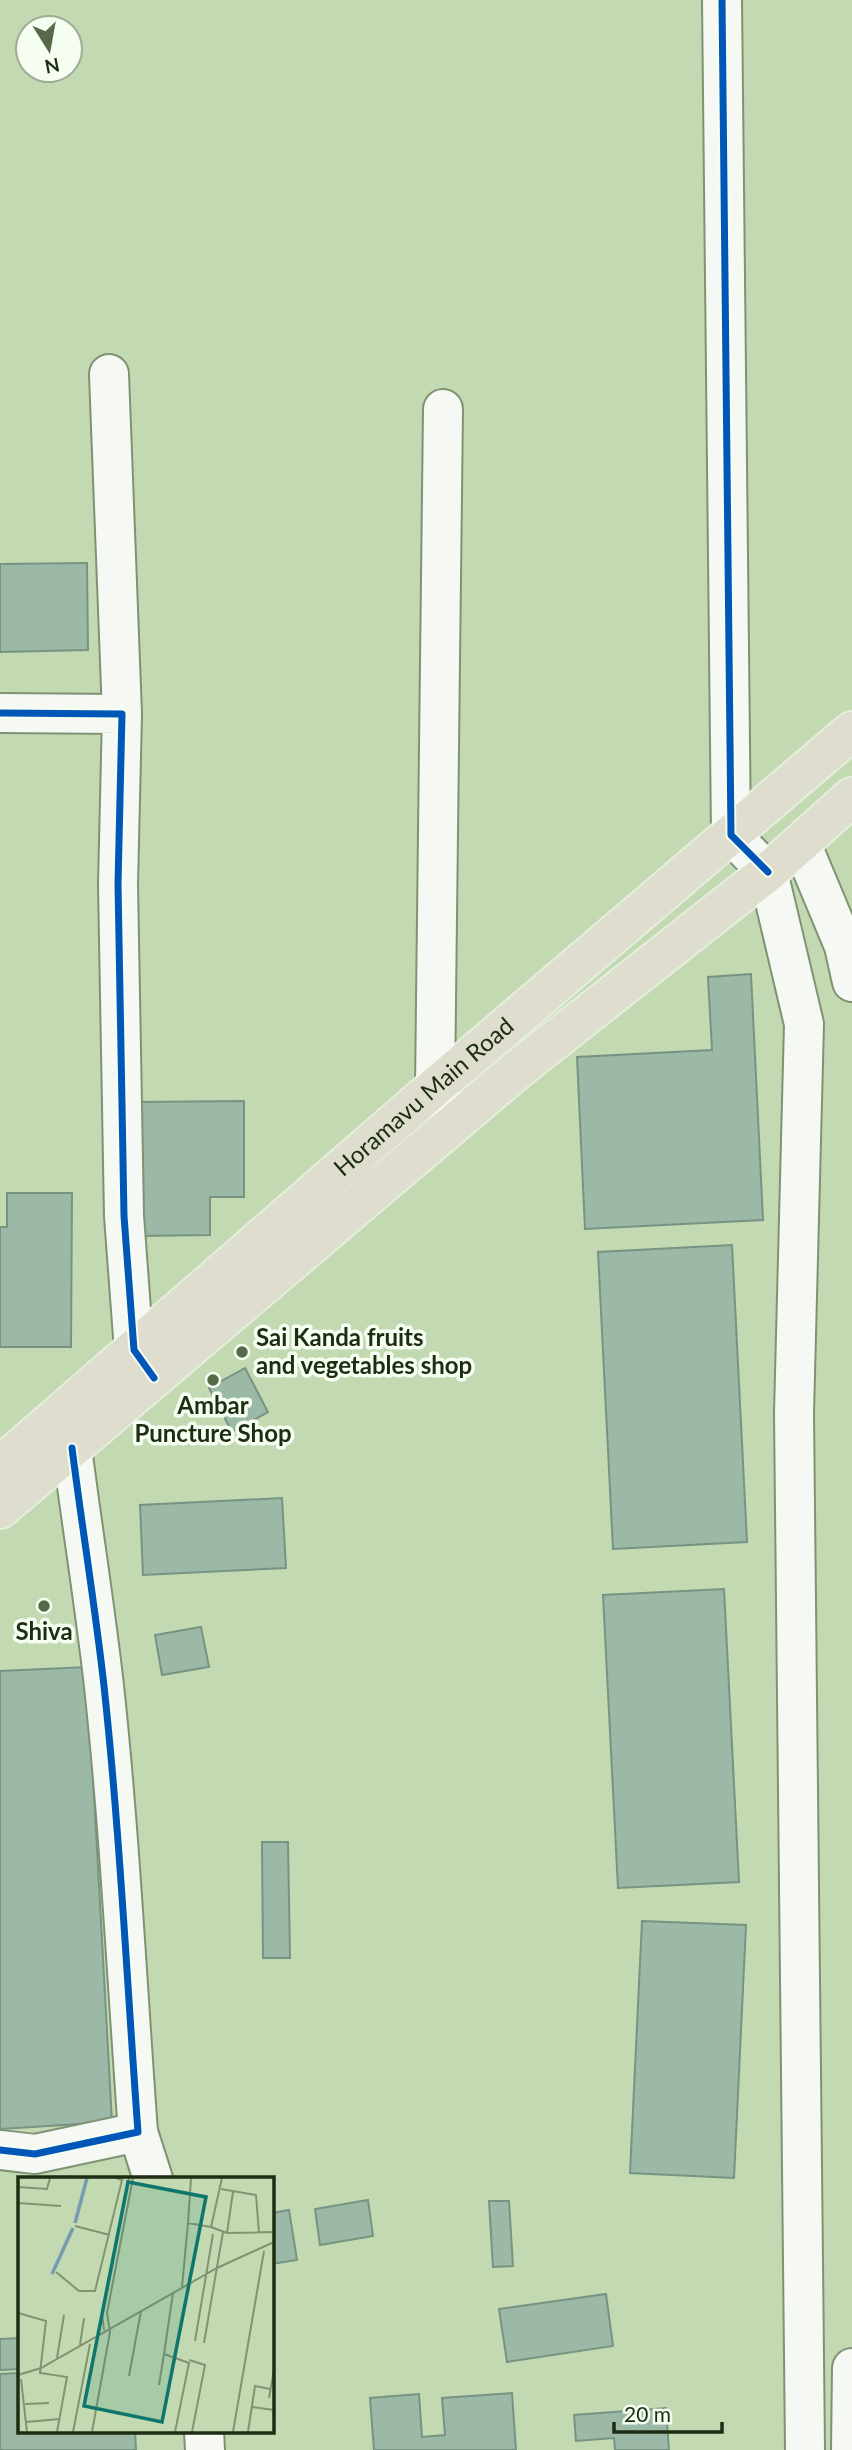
<svg xmlns="http://www.w3.org/2000/svg" width="852" height="2450" font-family="Lato,sans-serif">
	<style>
		.building { fill: #9cb8a6; stroke: #779482; stroke-width: 2 }
		.lines { fill: none; stroke-linecap: round; stroke-linejoin: round }
		.minor-casing { stroke: #7f9273; stroke-width: 42 }
		.major-casing { stroke: #e4eedc; stroke-width: 42 }
		.minor { stroke: #f6f9f3; stroke-width: 38 }
		.major { stroke: #deddce; stroke-width: 38 }
		.cycleway-casing { stroke: #f5fef0; stroke-width: 11 }
		.cycleway { stroke: #0057b8; stroke-width: 7 }
		.poi-dot { fill: #576949; stroke: #f5fef0; stroke-width: 2.5 }
		.labels { text-anchor: middle; stroke-width: 7; stroke-linejoin: round; paint-order: stroke }
		.street-label { font-size: 24px; fill: #1d2d11; stroke: #f5fef0 }
		.poi-label { font-size: 24px; font-weight: bold; fill: #1d2d11; stroke: #f5fef0 }
		.inset-river { fill: none; stroke: #779bb1; stroke-width: 3.5 }
		.inset-road { fill: none; stroke: #809472; stroke-width: 2 }
		.view { fill: #0f766e; fill-opacity: 0.15; stroke: #0f766e; stroke-width: 3.5 }
		.inset-edge { fill: none; stroke: #1d2d11; stroke-width: 3.5 }
	</style>
	<rect width="100%" height="100%" fill="#c2d9b2"/>
	<g class="building">
		<path d="M87 563 88 650 0 652V564Z"/>
		<path d="M751 974 763 1220 585 1229 577 1057 712 1050 708 977Z"/>
		<path d="M244 1101V1197H210V1235L139 1236 138 1102Z"/>
		<path d="M7 1193H72L71 1347H0V1227H7Z"/>
		<path d="M732 1245 747 1542 613 1549 598 1252Z"/>
		<path d="M245 1368 268 1412 232 1432 209 1388Z"/>
		<path d="M282 1498 286 1568 143 1575 140 1505Z"/>
		<path d="M724 1589 739 1882 618 1888 603 1595Z"/>
		<path d="M201 1627 209 1667 162 1675 155 1635Z"/>
		<path d="M87 1667 112 2122 0 2129V1671Z"/>
		<path d="M262 1842H288L290 1958H263Z"/>
		<path d="M642 1921 746 1925 734 2178 630 2173Z"/>
		<path d="M368 2200 373 2236 320 2245 315 2209Z"/>
		<path d="M489 2201H509L513 2266 493 2267Z"/>
		<path d="M289 2210 297 2260 271 2264V2213Z"/>
		<path d="M606 2294 613 2346 507 2362 499 2309Z"/>
		<path d="M19 2338V2369L0 2370V2339Z"/>
		<path d="M19 2373V2431H135L136 2450H0V2374Z"/>
		<path d="M512 2393 516 2450H374L370 2398 419 2394 422 2437 445 2435 442 2398Z"/>
		<path d="M666 2408 669 2450H615L614 2438 576 2441 574 2415Z"/>
	</g>
	<g class="lines">
		<defs>
			<g id="minor">
				<path d="M722 0 731 835 768 872 804 1024 794 1413 805 2450"/>
				<path d="M109 374 122 714"/>
				<path d="M443 409 435 1087 449 1110"/>
				<path d="M0 713 122 714 118 884 124 1216 134 1350 149 1372"/>
				<path d="M801 843 844 946 852 982"/>
				<path d="M138 2132 153 2179"/>
				<path d="M0 2150 35 2154 138 2132C127 1983 120 1834 104 1686 95 1606 82 1527 72 1448"/>
				<path d="M204 2431 205 2450"/>
				<path d="M851 2450 852 2368"/>
			</g>
			<g id="major">
				<path id="s1" d="M0 1466 435 1087 852 731"/>
				<path d="M0 1509 517 1070 768 872 852 797"/>
			</g>
		</defs>
		<use href="#minor" class="minor-casing"/>
		<use href="#major" class="major-casing"/>
		<use href="#minor" class="minor"/>
		<use href="#major" class="major"/>
		<defs>
			<g id="cycleway">
				<path d="M722 0 731 835 768 872"/>
				<path d="M0 713 122 714 118 884 124 1216 134 1350 154 1378"/>
				<path d="M0 2150 35 2154 138 2132C127 1983 120 1834 104 1686 95 1606 82 1527 72 1448"/>
			</g>
		</defs>
		<use href="#cycleway" class="cycleway-casing"/>
		<use href="#cycleway" class="cycleway"/>
	</g>
	<g class="poi-dot">
		<circle cx="242" cy="1352" r="7"/>
		<circle cx="213" cy="1380" r="7"/>
		<circle cx="44" cy="1606" r="7"/>
	</g>
	<g class="labels">
		<g class="street-label">
			<text dy="8" stroke="none"><textPath href="#s1" startOffset="562">Horamavu Main Road</textPath></text>
		</g>
		<g class="poi-label">
			<text x="256" y="1346" text-anchor="start">Sai Kanda fruits<tspan x="256" dy="28">and vegetables shop</tspan></text>
			<text x="213" y="1414">Ambar<tspan x="213" dy="28">Puncture Shop</tspan></text>
			<text x="44" y="1640">Shiva</text>
		</g>
	</g>
	<g transform="translate(18 2177)">
		<rect width="256" height="256" fill="#c2d9b2"/>
		<path class="inset-river" d="M57 46 69 1M34 97 55 51"/>
		<path class="inset-road" d="M204 1 193 50 209 56 256 55M0 10 29 12 32 1M203 12 238 18 241 56M0 26 43 29M170 46 173 1M57 49 92 58M209 56 215 15M38 95 61 114H77L104 3 98 1M164 110 170 46 193 50M155 116 146 177 171 186 157 255M0 136 28 144 22 196 49 200 39 255M86 153 84 137 111 1M177 164 195 57M186 166 205 55M62 168 66 141M39 181 46 138M171 183 187 188 174 255M0 198 23 191 199 91 256 65M111 199 123 134M3 202 9 255M141 208 146 177M251 221 256 193M7 227 31 226M234 230 256 233M8 245 42 242M55 255 72 167M74 255 92 155 89 136 115 1M215 255 246 74M230 255 237 209 252 212"/>
		<path class="view" d="M110 5 188 20 144 245 66 229Z"/>
		<rect width="256" height="256" class="inset-edge"/>
	</g>
	<g transform="translate(49 49) rotate(169)"><circle r="33" fill="#f5fef0" stroke="#9faa97" stroke-width="2"/>
	<path d="M0-5L12 26L0 18L-12 26Z" fill="#576949"/>
	<text y="-10" font-size="19" font-weight="bold" text-anchor="middle" fill="#1d2d11">N</text>
	</g>
	<path d="M614 2422v10h108v-10" fill="none" stroke="#1d2d11" stroke-width="3.5"/>
	<text x="624" y="2422" font-size="21" fill="#1d2d11" stroke="#f5fef0" stroke-width="5" paint-order="stroke">20 m</text>
</svg>
